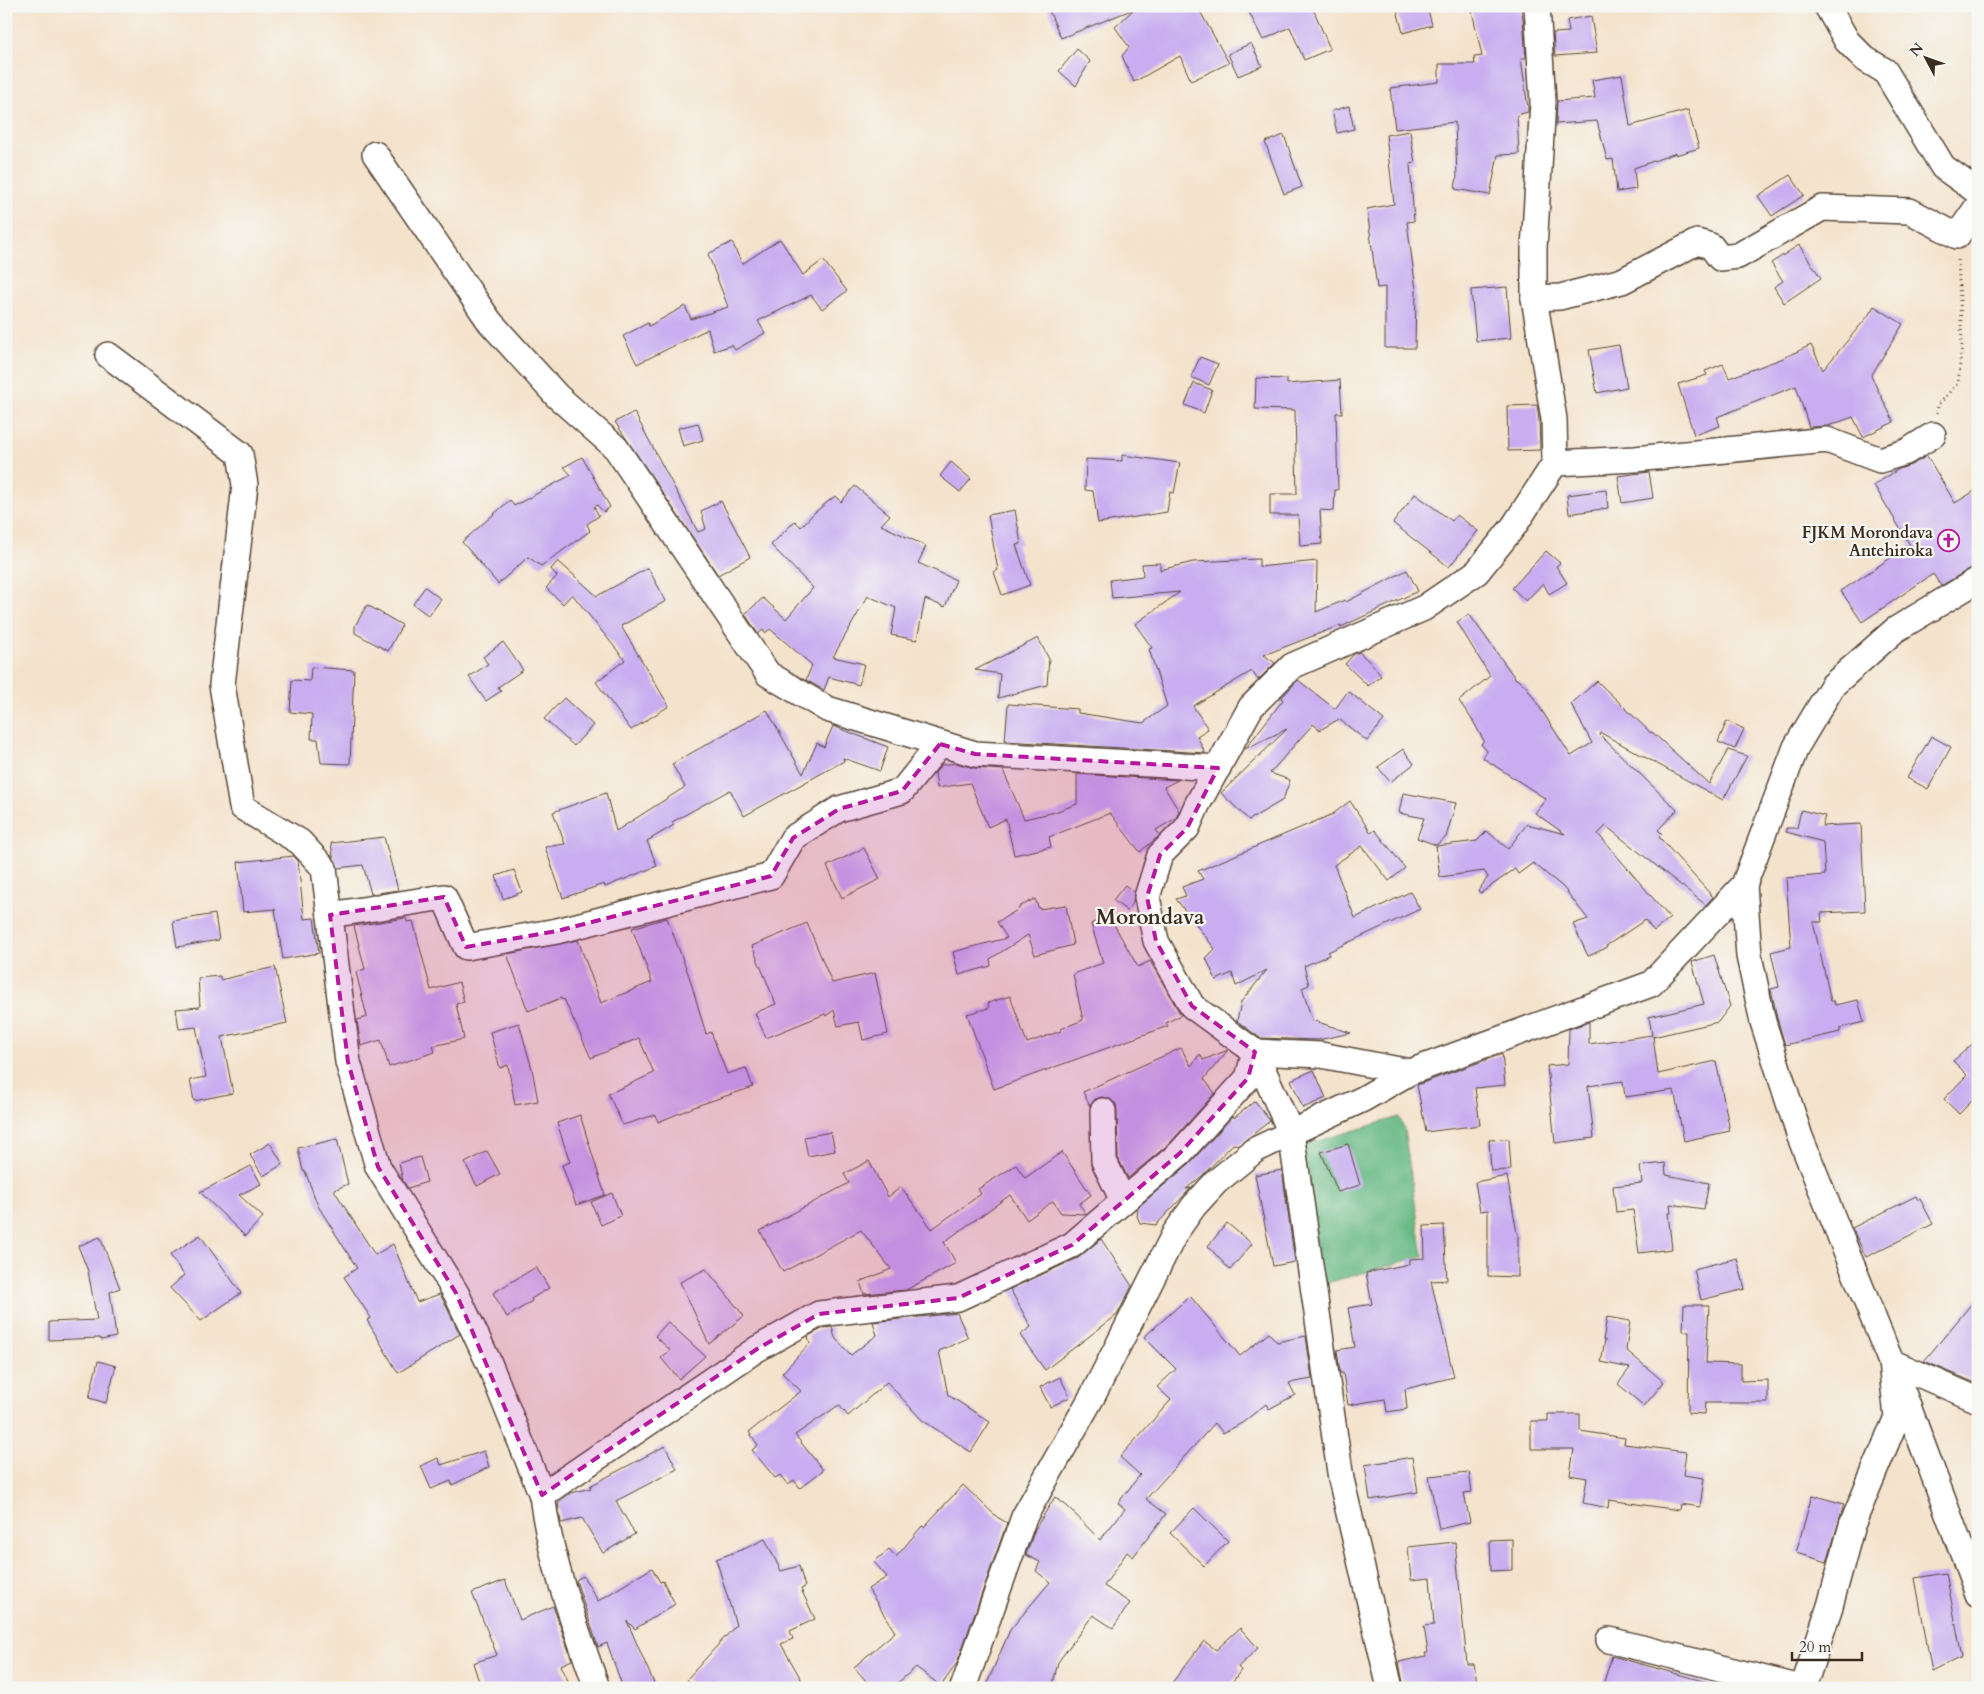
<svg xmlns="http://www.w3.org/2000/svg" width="1984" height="1694" font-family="Cardo,serif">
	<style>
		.forest { fill: #69ba85; stroke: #527252 }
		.building { fill: #c8adf0 }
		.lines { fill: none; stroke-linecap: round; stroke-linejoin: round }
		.minor-casing { stroke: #574638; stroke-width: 28 }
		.path { stroke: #574638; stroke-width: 3; stroke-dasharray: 1 4; stroke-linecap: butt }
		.minor { stroke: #fff; stroke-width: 25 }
		.marked { fill: #b5179e; fill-opacity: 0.2; stroke: #b5179e; stroke-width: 4; stroke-dasharray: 10 6; stroke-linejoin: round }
		.labels { text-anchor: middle; stroke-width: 4.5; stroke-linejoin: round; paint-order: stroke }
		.poi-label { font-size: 16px; font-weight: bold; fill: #3b2a1e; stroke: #f6f6f2; text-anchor: end }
		.district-label { font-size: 21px; font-weight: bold; fill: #3b2a1e; stroke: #f6f6f2 }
	</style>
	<rect width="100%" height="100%" fill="#f6f6f2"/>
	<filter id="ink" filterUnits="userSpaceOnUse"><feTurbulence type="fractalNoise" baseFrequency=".02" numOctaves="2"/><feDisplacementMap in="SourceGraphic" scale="10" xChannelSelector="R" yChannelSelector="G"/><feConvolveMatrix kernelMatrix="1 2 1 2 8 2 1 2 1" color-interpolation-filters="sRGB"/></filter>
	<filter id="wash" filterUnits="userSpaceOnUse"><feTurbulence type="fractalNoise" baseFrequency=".0096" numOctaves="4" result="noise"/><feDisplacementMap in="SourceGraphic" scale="20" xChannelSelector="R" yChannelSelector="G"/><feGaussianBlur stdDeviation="1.12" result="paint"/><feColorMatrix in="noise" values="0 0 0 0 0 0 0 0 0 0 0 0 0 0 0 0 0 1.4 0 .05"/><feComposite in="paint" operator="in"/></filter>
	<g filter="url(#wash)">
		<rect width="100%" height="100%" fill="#f4e3cc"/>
		<path class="forest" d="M1399 1117 1404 1129 1423 1256 1320 1285 1301 1146Z"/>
		<g id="blocks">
			<g class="building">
				<path d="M1047 6H1197L1229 63 1191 81 1180 56 1134 82 1122 56 1129 47 1115 27 1134 9 1061 38Z"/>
				<path d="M1246 6H1312L1330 49 1304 60 1290 27 1263 40Z"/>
				<path d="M1396 6H1427L1432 25 1403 33Z"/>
				<path d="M1495 6H1521L1523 18 1526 58H1521L1528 108V112L1517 115 1519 154 1498 155 1490 195 1455 189 1457 176 1455 122 1395 129 1390 88 1439 82V64H1475L1474 57 1482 56 1472 11Z"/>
				<path d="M1591 16 1597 53 1555 56 1553 33 1569 32 1567 20Z"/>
				<path d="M1251 43 1262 66 1238 76 1228 54Z"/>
				<path d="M1077 49 1090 61 1076 86 1059 71Z"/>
				<path d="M1622 75 1630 126 1688 110 1699 148 1676 155V153L1634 168 1636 189 1617 192 1613 159 1607 160 1597 121 1556 124 1557 101 1595 98 1592 80Z"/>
				<path d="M1349 106 1354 129 1337 133 1332 111Z"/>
				<path d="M1410 131 1415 163 1410 164 1414 221 1407 222 1416 290 1415 348H1385V287L1377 288 1367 209 1394 204 1386 135Z"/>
				<path d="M1284 135 1302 187 1284 194 1265 142Z"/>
				<path d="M1790 175 1804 195 1772 216 1758 196Z"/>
				<path d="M780 239 803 275 823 260 847 291 822 309 811 295 758 321 765 333 735 350 732 345 714 351 708 329 637 364 623 336 648 323 649 326 685 306 691 319 728 307 708 254 732 242 742 264Z"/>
				<path d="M1799 245 1821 278 1784 303 1774 287 1783 281 1771 263Z"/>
				<path d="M1507 287 1511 338 1476 341 1471 290Z"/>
				<path d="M1874 306 1903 324 1871 376 1894 422 1863 437 1853 417 1828 426 1809 427 1796 386 1717 417 1720 426 1694 435 1678 384 1707 375 1705 371 1723 364 1729 378 1781 359 1811 345 1823 370 1868 316Z"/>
				<path d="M1619 345 1627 387 1597 393 1589 350Z"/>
				<path d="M1200 357 1218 364 1209 385 1191 377Z"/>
				<path d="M1256 378 1287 379V384L1340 380 1342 413H1336L1338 490H1335L1334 511 1320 510 1322 544 1300 546 1298 515H1270V494H1297L1295 410 1255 409Z"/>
				<path d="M1194 383 1212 390 1204 413 1185 405Z"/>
				<path d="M1537 405 1539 419 1540 450 1508 451 1507 406Z"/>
				<path d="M634 412 698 532 706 529 701 511 721 501 750 557 718 575 615 422Z"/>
				<path d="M698 423 703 440 683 446 678 428Z"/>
				<path d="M1122 455 1180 463 1174 493 1170 492 1167 512 1098 523 1093 491 1085 490 1086 459 1122 461Z"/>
				<path d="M1927 456 1955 503 1978 489V566L1971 568 1941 586 1933 574 1862 622 1841 591 1910 545 1874 485 1899 469 1913 464Z"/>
				<path d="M582 457 610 507 604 512 597 505 594 507 599 516 587 524 590 531 541 566 528 557 498 584 462 542 510 500 514 506 571 475 564 467Z"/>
				<path d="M951 462 971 479 960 492 940 476Z"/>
				<path d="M1649 472 1653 498 1622 503 1618 476Z"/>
				<path d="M855 486 890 515 881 525 926 546 918 563 956 580 945 607 925 599 917 640 891 635 896 608 868 596 833 657 864 664 859 685 829 677 824 690 806 680 812 665 770 629 765 633 763 630 758 634 745 614 763 598 786 619 813 588 771 545 795 521 801 527 814 513 835 496 841 502Z"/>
				<path d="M1606 490 1608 508 1569 514 1567 495Z"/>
				<path d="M1415 494 1452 521 1457 515 1478 531 1449 567 1393 523Z"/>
				<path d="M1015 510 1021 544 1016 545 1030 585 1002 595 994 572 998 570 988 515Z"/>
				<path d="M1546 551 1560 563 1556 566 1567 583 1549 594 1543 583 1526 601 1512 588Z"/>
				<path d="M1259 559V567L1317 561 1316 612 1345 600 1346 602 1407 570 1418 591 1341 627V625L1264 655 1275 663 1258 680 1252 671 1193 706 1208 729 1197 736 1205 753 1005 741 1008 704 1078 709V713L1143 723 1167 706 1149 649 1152 648 1135 624 1180 592 1112 598 1110 580 1143 576 1142 564 1160 563V570L1193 562Z"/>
				<path d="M558 561 597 596 648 568 666 601 621 626 669 706 631 730 596 682 625 660 572 594 563 604 546 588 557 576 551 569Z"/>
				<path d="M425 587 441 599 429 616 413 604Z"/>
				<path d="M367 605 402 625 388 651 355 633V626Z"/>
				<path d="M1469 614 1515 678 1526 686 1571 756 1592 743 1571 704 1597 681 1651 733 1652 732 1709 784 1728 750 1747 756 1723 800 1601 733 1600 735 1677 810 1658 830 1662 834 1659 837 1713 897 1706 905 1606 826 1598 834 1670 918 1654 931 1645 920 1606 946V948L1588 956 1573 924 1588 919 1563 887 1533 863 1518 874 1515 869 1481 893 1478 891 1488 877 1484 871 1440 877 1436 846 1477 841 1487 831 1508 849 1527 824 1565 834 1535 813 1546 799 1483 758 1487 751 1481 744 1484 741 1473 721 1459 701 1490 676 1457 622Z"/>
				<path d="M1038 638 1049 659 1047 685 998 698 1000 674 975 670Z"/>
				<path d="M503 642 523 670 498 687 501 691 486 701 469 677 488 664 483 657Z"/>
				<path d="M1359 652 1373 665 1381 676 1368 686 1345 664 1354 654Z"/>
				<path d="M311 667 354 670 350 764 321 763 318 739H311L312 714 290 712 292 680 310 681Z"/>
				<path d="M1298 680 1335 709 1348 691 1384 720 1367 741 1339 719 1320 730 1313 724 1270 773 1290 780 1283 800 1249 820 1221 793 1287 729 1245 749 1283 700 1281 698Z"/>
				<path d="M564 698 593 725 574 746 544 719Z"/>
				<path d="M767 710 803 774 817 743 824 747 833 726 888 747 880 771 843 758 844 761 744 816 730 790 672 822 674 825 647 841 657 866 605 887 604 884 563 898 545 847 565 844 553 812 606 793 616 831 685 787 672 764Z"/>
				<path d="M1727 721 1744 729 1735 749 1718 742Z"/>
				<path d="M1931 736 1951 747 1928 789 1907 778Z"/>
				<path d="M1403 749 1414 764 1390 782 1378 767Z"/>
				<path d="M956 763 974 768 1003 770 1024 819 1055 812 1077 804V774L1178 780 1164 787 1179 811 1176 818 1156 830 1160 835 1140 852 1110 813 1049 837 1051 847 1014 855 1006 819 988 827 970 783 937 788 935 773 941 765Z"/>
				<path d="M1403 793 1456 803 1446 837 1436 845 1417 838 1424 818 1399 813Z"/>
				<path d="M1350 801 1371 833 1375 830 1405 868 1389 881 1362 846 1334 865 1355 918 1410 892 1420 909 1328 952 1329 955 1304 966 1309 985 1302 988 1312 1020 1351 1033 1318 1040 1260 1038 1237 1021 1241 1002 1267 970 1236 986 1232 973 1216 980 1206 958 1215 949 1176 899 1186 896 1182 887 1203 879 1198 871 1333 814Z"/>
				<path d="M1801 810 1825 816 1822 826 1861 824 1865 911 1821 913 1822 922H1813L1831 1001H1834L1835 1005 1858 1000 1864 1022 1840 1028V1032L1785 1045 1777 1018 1771 989 1779 987 1771 952 1791 947 1786 878 1825 875 1823 842 1786 832V828H1797Z"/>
				<path d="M384 837 398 890 371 894 363 865 338 868 333 856 331 843Z"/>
				<path d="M864 848 880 879 842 898 827 866Z"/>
				<path d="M294 856 298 861 304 919 314 918 319 953 283 959 275 909 243 912 238 862Z"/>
				<path d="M514 870 522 892 503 899 496 876Z"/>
				<path d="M1125 885 1134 892 1133 903 1127 911 1113 900Z"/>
				<path d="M1035 899 1039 909 1066 905 1073 945 1035 955 1028 935 990 959 991 966 959 975 953 952 1007 938 997 922 1019 909V907Z"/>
				<path d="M215 914 219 940 177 947 173 921Z"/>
				<path d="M1108 914 1138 967 1150 961 1181 1015 1166 1023 1168 1026 994 1089 967 1014 989 1008 988 1003 1010 996 1027 1043 1061 1031V1029L1083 1020 1073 974 1103 963 1091 924Z"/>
				<path d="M406 918 407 922 413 921 431 990 459 982 464 1002 456 1004 464 1039 433 1046 435 1052 389 1067 381 1040 361 1046 357 1020 367 1017 356 972 365 969 354 926Z"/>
				<path d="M667 918 689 976 706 1034 711 1032 727 1074 746 1068 753 1087 699 1105 658 1122 655 1115 623 1125 608 1094 654 1073 639 1038 591 1058 564 999 562 1000 561 998 528 1011 507 954 578 940 601 1003 652 982 632 928Z"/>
				<path d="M807 923 832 983 875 973 888 1034 863 1040 859 1022 838 1026 834 1010 826 1016 825 1014 766 1038 755 1013 776 1004 752 946Z"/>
				<path d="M1714 955 1730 1006 1718 1022 1653 1037V1036L1658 1074 1716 1061 1730 1131 1684 1141 1674 1090 1625 1097 1623 1081 1588 1086 1594 1138 1555 1143 1547 1066 1568 1064 1569 1029 1589 1022V1044L1652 1035 1649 1017 1704 1004 1692 962Z"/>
				<path d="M275 967 287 1023 222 1037 233 1093 194 1101 190 1080 206 1077 196 1027 179 1029 176 1009 200 1007 198 978 220 976V980Z"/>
				<path d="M519 1023 532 1069 538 1101 515 1105 508 1065 500 1068 490 1032Z"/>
				<path d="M1978 1039V1095L1959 1114 1944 1099 1967 1075 1953 1061Z"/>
				<path d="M1181 1048 1191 1066 1200 1054 1203 1060 1228 1050 1204 1079 1215 1093 1170 1143 1128 1178 1118 1158 1117 1111 1116 1104 1110 1099 1102 1097 1095 1099 1090 1106 1083 1092Z"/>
				<path d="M1502 1054 1505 1085 1475 1088 1480 1125 1426 1132 1417 1085Z"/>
				<path d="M1314 1070 1326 1098 1303 1108 1291 1080Z"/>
				<path d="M1255 1101 1270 1121 1239 1145 1233 1144 1203 1175 1186 1189 1191 1188 1156 1225 1140 1223 1137 1216 1138 1207 1189 1164 1233 1116 1234 1118Z"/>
				<path d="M580 1115 605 1195 576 1205 562 1165 570 1162 557 1123Z"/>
				<path d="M831 1132 835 1151 808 1156 804 1137Z"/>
				<path d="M337 1139 348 1184 334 1190 375 1255 393 1244 417 1302 440 1294 460 1334 398 1373 367 1320 371 1318 344 1277 357 1268 318 1206 305 1171H303L298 1148Z"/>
				<path d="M1509 1139 1511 1170 1491 1171 1489 1140Z"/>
				<path d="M270 1143 283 1164 263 1176 250 1155Z"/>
				<path d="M1348 1144 1360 1185 1338 1192 1321 1152Z"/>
				<path d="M487 1151 500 1174 477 1186 465 1163Z"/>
				<path d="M1062 1152 1091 1195 1079 1204 1086 1214 1061 1213 1053 1201 1027 1220 1010 1195 944 1242 956 1263 906 1290 864 1294 860 1282 891 1269 861 1230 783 1272 760 1231 849 1183 844 1174 869 1161 888 1197 901 1187 932 1229 981 1194 978 1189 1016 1165 1025 1178Z"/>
				<path d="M420 1157 427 1182 408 1188 403 1181 399 1163Z"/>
				<path d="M1665 1163 1666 1175 1709 1183 1704 1209 1670 1204 1671 1213H1668L1672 1249 1639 1253 1633 1210 1616 1212 1613 1186 1642 1183 1640 1166Z"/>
				<path d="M251 1166 261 1184 239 1195 263 1217 245 1236 200 1192Z"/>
				<path d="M1282 1170 1295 1262 1273 1266 1255 1175Z"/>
				<path d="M1507 1176 1517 1233H1518V1277L1488 1276V1210L1480 1211 1475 1182Z"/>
				<path d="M612 1193 621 1216 601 1225 591 1202Z"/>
				<path d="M1916 1196 1918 1200 1920 1199 1933 1224 1866 1257 1852 1228Z"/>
				<path d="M1227 1223 1252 1244 1230 1270 1208 1246Z"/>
				<path d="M1444 1225 1447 1280 1431 1281 1454 1377 1405 1389 1407 1409 1387 1412 1385 1399 1348 1405 1343 1373H1340L1337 1350 1355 1347 1348 1308 1372 1304 1366 1273 1409 1264V1259L1425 1258 1424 1226Z"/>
				<path d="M200 1235 241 1293 201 1321 170 1288 184 1275 170 1255Z"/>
				<path d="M100 1237 120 1288 110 1292 116 1337 101 1340 100 1338 49 1340V1322L97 1320 88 1271 78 1246Z"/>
				<path d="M1101 1239 1132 1286 1117 1315 1045 1370 1020 1335 1031 1327 1010 1289 1078 1258Z"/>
				<path d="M1737 1258 1745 1289 1701 1300 1694 1269Z"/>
				<path d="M536 1267 549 1288 531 1299 532 1301 507 1317 493 1293Z"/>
				<path d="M706 1269 744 1316 709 1344 680 1282Z"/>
				<path d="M1190 1296 1240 1356 1269 1333 1277 1342 1306 1336 1312 1379 1289 1383 1295 1395 1269 1409 1266 1404 1242 1423 1223 1433 1215 1423 1146 1499 1166 1514 1133 1557 1127 1552 1104 1586 1130 1603 1113 1628 1093 1615 1058 1662 1052 1688H985L1010 1630 1050 1582 1036 1571 1040 1562 1026 1555 1035 1529 1055 1497 1067 1506 1100 1540 1125 1509 1118 1503 1140 1475 1120 1457 1171 1400 1157 1387 1176 1369 1144 1337Z"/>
				<path d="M1978 1296V1384L1924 1361Z"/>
				<path d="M1684 1305H1709L1706 1363 1741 1364V1381L1768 1380V1403H1705L1704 1414 1688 1413 1689 1331H1683Z"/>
				<path d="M957 1313 968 1338 939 1351 948 1395 990 1422 971 1452 922 1420 887 1382 848 1416 839 1405 795 1435 823 1470 800 1488 794 1480 788 1485 780 1475 775 1478 752 1450 758 1445 749 1432 801 1391 782 1373 810 1343 808 1336 824 1328 832 1327 835 1338 851 1355 877 1335 873 1322Z"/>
				<path d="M1607 1317 1630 1321 1626 1350 1664 1382 1644 1406 1618 1384 1630 1368 1601 1362 1605 1340H1603Z"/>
				<path d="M668 1322 705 1356 679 1379 661 1358 670 1350 655 1336Z"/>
				<path d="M98 1361 116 1366 106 1403 89 1398Z"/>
				<path d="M1060 1377 1070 1397 1050 1407 1040 1387Z"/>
				<path d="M1548 1414H1580V1431L1625 1438 1624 1444 1686 1452 1683 1475 1704 1478 1700 1507 1680 1504 1679 1510 1609 1500 1608 1508 1583 1503 1587 1478 1570 1475 1574 1449H1531V1421H1548Z"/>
				<path d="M665 1446 677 1469 616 1501 635 1534 603 1553 582 1518 561 1523 558 1502 571 1493 591 1488 590 1486Z"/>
				<path d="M484 1451 489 1467 452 1485 451 1481 431 1489 421 1466 438 1458 441 1465Z"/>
				<path d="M1412 1457 1418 1492 1370 1500 1365 1465Z"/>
				<path d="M1469 1472 1472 1492 1464 1493 1470 1522 1439 1529 1429 1476Z"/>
				<path d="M963 1485 997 1517 1007 1523 957 1663 941 1686 916 1667 892 1688H872L854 1667 895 1632 868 1589 887 1577 874 1562 889 1549 896 1557 922 1526 924 1527Z"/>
				<path d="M1812 1495 1844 1504 1827 1562 1796 1553Z"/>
				<path d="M1194 1508 1228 1541 1204 1566 1170 1533Z"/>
				<path d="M765 1539 781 1571 799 1566 805 1587 801 1589 815 1619 790 1631 793 1639 781 1644 806 1688H696L687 1679 736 1625 716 1559 746 1548Z"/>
				<path d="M1512 1539V1570L1491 1571 1490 1540Z"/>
				<path d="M1455 1542 1467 1664H1474L1478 1688H1404L1399 1662 1426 1656 1425 1653H1428L1424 1626 1434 1625 1430 1578 1411 1580 1408 1547Z"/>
				<path d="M652 1568 660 1582 663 1581 675 1604 635 1629 627 1621 656 1688H623L607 1643 598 1647 576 1580 583 1576 598 1601Z"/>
				<path d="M1946 1573 1962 1657 1932 1672 1915 1578Z"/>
				<path d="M505 1580 520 1620 553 1606 572 1660 561 1665 571 1688H481L473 1663 497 1655 472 1593Z"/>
				<path d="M1240 1628 1258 1648 1238 1667 1241 1670 1228 1688H1168L1204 1641 1216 1650Z"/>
				<path d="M1612 1656 1710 1683 1709 1688H1602Z"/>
			</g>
		</g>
	</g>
	<g filter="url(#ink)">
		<use href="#blocks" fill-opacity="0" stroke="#574638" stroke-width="1"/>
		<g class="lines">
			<defs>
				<g id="minor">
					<path d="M1827 6 1847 41 1865 59 1885 71 1943 167 1978 192"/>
					<path d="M375 154 490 322 557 396 616 448 768 674 827 709 975 754 1218 768"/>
					<path d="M1534 298 1560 297 1622 281 1697 242 1711 246 1720 258 1738 256 1822 208 1910 211 1957 236 1978 206"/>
					<path d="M108 355 240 454 245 485 222 685 242 807 300 842 324 868 348 1062 378 1167 456 1293 489 1363 542 1495"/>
					<path d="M1555 463 1635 459 1827 440 1880 460 1906 452 1933 435"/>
					<path d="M1744 885 1749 956 1763 1022 1800 1137 1891 1362 1897 1417 1852 1525 1830 1606 1803 1688"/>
					<path d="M330 915 444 897 466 947 557 931 771 876 793 838 839 809 902 791 940 744"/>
					<path d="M1255 1052 1321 1055 1410 1072"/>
					<path d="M1103 1111 1104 1161 1123 1201"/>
					<path d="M1891 1362 1978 1400"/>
					<path d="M1902 1390 1978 1594"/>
					<path d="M1609 1640 1801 1688"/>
					<path d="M597 1688C575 1625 550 1561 542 1495L757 1349 819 1314 958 1298 1072 1245 1180 1153 1248 1078 1255 1052"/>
					<path d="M963 1688 1024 1517 1093 1395 1175 1233 1194 1206 1216 1182 1255 1150 1363 1099 1410 1072 1651 984 1744 885 1796 747 1833 685 1895 630 1978 580"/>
					<path d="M1390 1688 1341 1479 1291 1133 1255 1052 1192 1006 1156 941 1147 897 1160 855 1187 828 1197 805 1251 707 1292 666 1424 608 1477 572 1514 526 1555 463 1554 419 1534 298V248L1543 102 1537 6"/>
				</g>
			</defs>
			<use href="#minor" class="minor-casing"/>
			<path class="path" d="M1937 413 1938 405 1958 383 1962 344 1958 259"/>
			<use href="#minor" class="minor"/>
		</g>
	</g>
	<path class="marked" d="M940 744 975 754 1218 768 1187 828 1160 855 1147 897 1156 941 1192 1006 1255 1052 1248 1078 1180 1153 1072 1245 958 1298 819 1314 757 1349 542 1495 456 1293 378 1167 348 1062 330 915 444 897 466 947 557 931 771 876 793 838 839 809 902 791Z"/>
	<defs>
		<symbol id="church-ring" viewBox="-11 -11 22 22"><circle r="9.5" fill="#f6f6f2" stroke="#b5179e" stroke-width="1.5"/><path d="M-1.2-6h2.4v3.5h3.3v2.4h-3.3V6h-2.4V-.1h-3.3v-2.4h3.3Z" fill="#b5179e"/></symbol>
	</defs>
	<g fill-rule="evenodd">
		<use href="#church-ring" x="1936" y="528" width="25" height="25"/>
	</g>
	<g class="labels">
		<g class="poi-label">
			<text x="1933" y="538">FJKM Morondava<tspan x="1933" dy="18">Antehiroka</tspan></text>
		</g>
		<g class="district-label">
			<text x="1150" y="924">Morondava</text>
		</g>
	</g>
	<rect width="1984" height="1694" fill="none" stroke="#f6f6f2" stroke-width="25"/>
	<g transform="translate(1926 58) rotate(311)" stroke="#f6f6f2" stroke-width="4" paint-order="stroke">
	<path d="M0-4L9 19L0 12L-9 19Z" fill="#3b2a1e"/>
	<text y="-8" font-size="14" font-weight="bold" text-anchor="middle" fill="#3b2a1e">N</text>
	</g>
	<path d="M1792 1652v8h70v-8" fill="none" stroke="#3b2a1e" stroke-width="2.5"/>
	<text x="1799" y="1652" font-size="15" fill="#3b2a1e" stroke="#f6f6f2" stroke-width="4" paint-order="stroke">20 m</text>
</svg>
